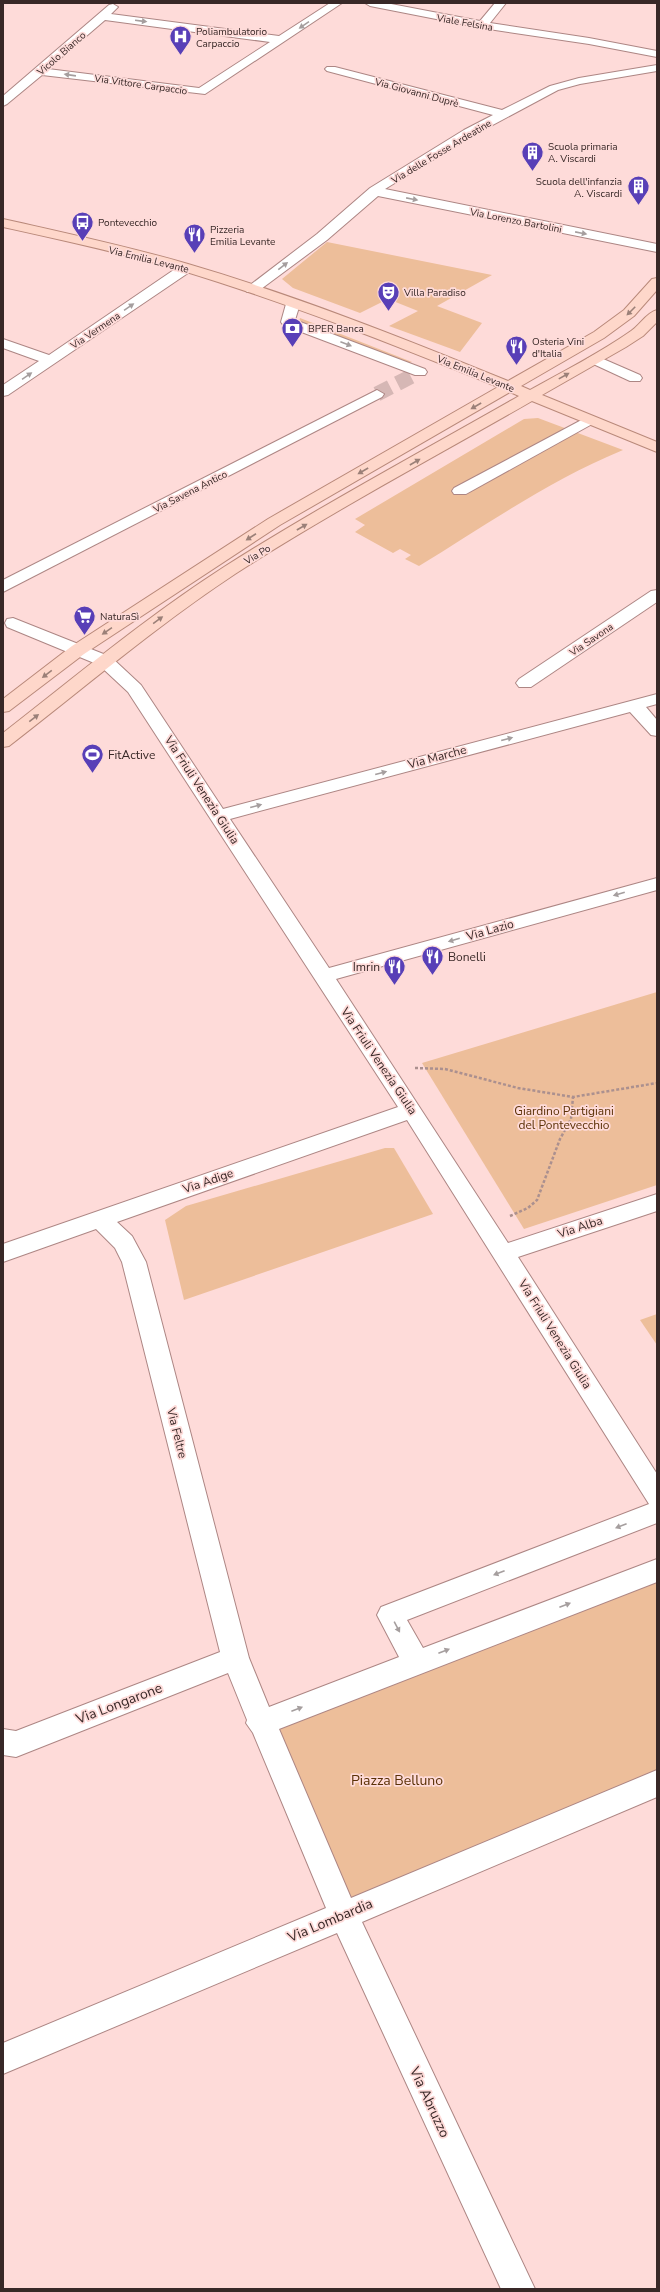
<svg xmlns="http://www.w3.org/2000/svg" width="660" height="2292" font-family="'Nunito Sans',sans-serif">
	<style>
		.green { fill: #edbe9a }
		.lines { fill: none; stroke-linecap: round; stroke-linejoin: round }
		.minor-tunnel { stroke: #d6b7b5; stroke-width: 15; stroke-dasharray: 15 8; stroke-linecap: butt }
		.minor-casing { stroke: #ad8684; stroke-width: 2 }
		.major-casing { stroke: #b9897a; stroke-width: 2 }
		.path { stroke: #ab908f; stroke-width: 2.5; stroke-dasharray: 3 2; stroke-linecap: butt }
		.minor { fill: #fff; fill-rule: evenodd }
		.major { fill: #fed7ca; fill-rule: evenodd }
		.oneway { fill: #a59e9e }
		.oneway2 { fill: #9b8078 }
		.labels { text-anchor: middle; stroke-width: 3.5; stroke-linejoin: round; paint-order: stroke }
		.far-street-label { font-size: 10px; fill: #382827; stroke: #fedbd9 }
		.far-poi-label { font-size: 10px; fill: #382827; stroke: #fedbd9; text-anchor: start }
		.poi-label { font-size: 12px; fill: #382827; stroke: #fedbd9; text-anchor: start }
		.street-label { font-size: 12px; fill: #382827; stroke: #fedbd9 }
		.park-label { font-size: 12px; fill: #5b3106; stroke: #fedbd9 }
		.near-street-label { font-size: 14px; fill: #382827; stroke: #fedbd9 }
		.near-park-label { font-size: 14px; fill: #5b3106; stroke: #fedbd9 }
	</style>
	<rect width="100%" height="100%" fill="#fedbd9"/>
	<g class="green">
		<path d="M327 242 492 275 437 306 482 323 460 352 389 326 418 311 388 299 360 313 293 288 282 279Z"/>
		<path d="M300 318 412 362 409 363 299 321Z"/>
		<path d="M538 418 623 450C550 480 486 525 419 566L405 559 411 555 400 549 393 553 355 532 365 525 355 519 524 419Z"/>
		<path d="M657 992V1185L524 1229 422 1063Z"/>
		<path d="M385 1148H394L433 1214 184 1300 165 1220 186 1206Z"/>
		<path d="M657 1314V1345L640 1320Z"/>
		<path d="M657 1570V1783L343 1914 260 1723Z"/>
	</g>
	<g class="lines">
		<path class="minor-tunnel" d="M377 394 416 374"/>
		<defs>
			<g id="minor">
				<path d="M330 3H342L205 94 42 75 7 104 3 106V96L109 5 113 4 118 7 111 14 279 36ZM105 20 270 42 199 88 48 69Z"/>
				<path d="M365 3H386L480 21 495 3H506L490 23 589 38 657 51V57L589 44 482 28 370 6Z"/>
				<path d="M657 65V71L580 84 558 90 472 136 385 189 657 244V252L378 196 327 240 257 292H247L245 289 317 234 370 188 464 130 493 115 327 71 325 69 327 67H335L502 110 550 86 579 78Z"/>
				<path d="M186 264 193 268 191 271 8 395 3 396V385L39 361 3 348V339L49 355 181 265Z"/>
				<path d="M293 300 300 304 295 320 425 369 427 372 425 375H415L283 325 281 322 286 304Z"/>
				<path d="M594 355 640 375 642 378 640 381H630L589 362 587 359Z"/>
				<path d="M377 390 384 394 382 397 3 592V580Z"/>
				<path d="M589 416 594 417 596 420 594 423 466 494H454L452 491 454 488Z"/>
				<path d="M657 590V602L531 687H519L516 683 519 679 651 591Z"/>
				<path d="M13 618 111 657 141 685 223 809 657 694V704L646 707 657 720V736L651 735 630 712 230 819 329 968 657 878V890L336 979 508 1243 657 1194V1211L518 1257 657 1474V1523L407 1620 423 1648 657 1559V1582L279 1729 351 1898 657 1770V1797L362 1922 535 2289H501L337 1933 3 2074V2043L326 1908 253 1733 246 1723 247 1720 228 1673 16 1757 3 1755V1729L16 1731 220 1652 122 1262 115 1248 96 1229 3 1262V1244L398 1107 128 692 99 665 7 627 5 623 7 619ZM407 1120 649 1504 381 1607 377 1615 399 1657 269 1707 249 1658 146 1262 132 1236 117 1222Z"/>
			</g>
			<path id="major" d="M3 219C65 233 127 246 188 264 297 296 403 338 508 381L594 332 624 310 652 279 657 278V290L634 316 604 338 521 386 530 390C564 371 600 353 631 331 640 325 646 313 657 310V322L643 336 626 347 542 395 657 442V452L532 401C433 458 331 512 235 574 156 626 84 688 9 746L3 747V733C75 677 146 617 224 567 320 506 421 452 519 396L510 392 280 525 84 654 9 711 3 712V699L72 646 268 519 498 387C393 344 288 303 180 270 122 253 62 240 3 227Z"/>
		</defs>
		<use href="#minor" class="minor-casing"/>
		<use href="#major" class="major-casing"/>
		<g class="path">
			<path d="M415 1068 445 1069 518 1088 573 1097 657 1083"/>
			<path d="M510 1216 528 1208 537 1200 560 1139 571 1119 573 1097"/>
		</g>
		<use href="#minor" class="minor"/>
		<use href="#major" class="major"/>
	</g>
	<defs><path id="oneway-solid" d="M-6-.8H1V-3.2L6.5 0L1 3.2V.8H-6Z"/></defs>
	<g class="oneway">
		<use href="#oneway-solid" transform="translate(141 21) rotate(7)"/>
		<use href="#oneway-solid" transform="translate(304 25) rotate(146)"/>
		<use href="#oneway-solid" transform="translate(70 75) rotate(-172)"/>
		<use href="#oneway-solid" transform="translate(412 199) rotate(11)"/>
		<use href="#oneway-solid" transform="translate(581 233) rotate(11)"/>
		<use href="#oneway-solid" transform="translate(283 266) rotate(-38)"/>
		<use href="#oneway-solid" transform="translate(129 307) rotate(-34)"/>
		<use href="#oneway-solid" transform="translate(346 344) rotate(21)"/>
		<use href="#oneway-solid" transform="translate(27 376) rotate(-34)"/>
		<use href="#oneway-solid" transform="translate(507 739) rotate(-15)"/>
		<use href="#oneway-solid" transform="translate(381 773) rotate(-15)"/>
		<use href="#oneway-solid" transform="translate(256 806) rotate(-15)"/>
		<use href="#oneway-solid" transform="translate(619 894) rotate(164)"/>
		<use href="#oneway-solid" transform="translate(454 940) rotate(164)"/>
		<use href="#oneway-solid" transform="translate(621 1526) rotate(159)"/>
		<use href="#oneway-solid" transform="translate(499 1573) rotate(159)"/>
		<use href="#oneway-solid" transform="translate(565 1605) rotate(-21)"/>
		<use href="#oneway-solid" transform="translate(397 1627) rotate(62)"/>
		<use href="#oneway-solid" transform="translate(444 1651) rotate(-21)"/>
		<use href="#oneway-solid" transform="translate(297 1709) rotate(-21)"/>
	</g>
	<g class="oneway2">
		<use href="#oneway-solid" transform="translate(631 311) rotate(135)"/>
		<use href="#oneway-solid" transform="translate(564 376) rotate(-29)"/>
		<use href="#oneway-solid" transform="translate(476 406) rotate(150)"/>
		<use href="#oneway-solid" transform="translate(415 462) rotate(-30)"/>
		<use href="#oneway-solid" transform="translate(363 471) rotate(150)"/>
		<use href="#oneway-solid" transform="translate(302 527) rotate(-30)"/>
		<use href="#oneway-solid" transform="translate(251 537) rotate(147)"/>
		<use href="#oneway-solid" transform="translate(158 620) rotate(-36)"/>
		<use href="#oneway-solid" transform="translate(107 631) rotate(146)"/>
		<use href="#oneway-solid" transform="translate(47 674) rotate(143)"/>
		<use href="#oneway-solid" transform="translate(34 718) rotate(-38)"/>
	</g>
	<defs>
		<symbol id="hospital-pin" viewBox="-11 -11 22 30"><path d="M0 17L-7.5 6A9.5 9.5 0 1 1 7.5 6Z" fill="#583fb7" stroke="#fedbd9"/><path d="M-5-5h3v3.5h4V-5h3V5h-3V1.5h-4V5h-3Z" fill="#fff"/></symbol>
		<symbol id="building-pin" viewBox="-11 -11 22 30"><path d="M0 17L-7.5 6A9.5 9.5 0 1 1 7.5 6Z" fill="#583fb7" stroke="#fedbd9"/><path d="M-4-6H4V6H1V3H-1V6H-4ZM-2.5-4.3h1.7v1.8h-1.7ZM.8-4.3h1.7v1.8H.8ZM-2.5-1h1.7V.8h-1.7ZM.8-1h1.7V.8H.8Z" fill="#fff"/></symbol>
		<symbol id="bus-pin" viewBox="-11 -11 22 30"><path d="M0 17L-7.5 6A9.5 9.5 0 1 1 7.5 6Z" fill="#583fb7" stroke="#fedbd9"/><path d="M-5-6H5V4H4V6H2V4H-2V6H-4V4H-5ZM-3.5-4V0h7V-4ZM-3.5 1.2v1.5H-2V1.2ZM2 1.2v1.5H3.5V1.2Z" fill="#fff"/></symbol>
		<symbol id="restaurant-pin" viewBox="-11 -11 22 30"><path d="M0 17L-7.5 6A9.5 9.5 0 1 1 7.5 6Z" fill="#583fb7" stroke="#fedbd9"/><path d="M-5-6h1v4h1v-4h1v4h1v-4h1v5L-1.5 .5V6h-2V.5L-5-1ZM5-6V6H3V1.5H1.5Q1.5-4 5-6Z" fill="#fff"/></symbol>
		<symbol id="theatre-pin" viewBox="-11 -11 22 30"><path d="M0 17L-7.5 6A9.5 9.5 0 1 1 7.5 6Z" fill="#583fb7" stroke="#fedbd9"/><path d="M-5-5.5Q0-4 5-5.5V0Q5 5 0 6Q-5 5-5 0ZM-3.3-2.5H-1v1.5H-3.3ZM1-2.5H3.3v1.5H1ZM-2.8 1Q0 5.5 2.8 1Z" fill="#fff"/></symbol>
		<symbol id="bank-pin" viewBox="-11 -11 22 30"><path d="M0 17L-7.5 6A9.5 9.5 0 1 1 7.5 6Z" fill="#583fb7" stroke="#fedbd9"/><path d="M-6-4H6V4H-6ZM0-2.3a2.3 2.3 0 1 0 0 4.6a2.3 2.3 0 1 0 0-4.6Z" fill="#fff"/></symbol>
		<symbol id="supermarket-pin" viewBox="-11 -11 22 30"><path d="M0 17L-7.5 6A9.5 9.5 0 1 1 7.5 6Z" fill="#583fb7" stroke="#fedbd9"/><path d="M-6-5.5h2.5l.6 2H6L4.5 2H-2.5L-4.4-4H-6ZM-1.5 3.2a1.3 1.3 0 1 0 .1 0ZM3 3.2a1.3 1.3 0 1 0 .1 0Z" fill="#fff"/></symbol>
		<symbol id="stadium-pin" viewBox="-11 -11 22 30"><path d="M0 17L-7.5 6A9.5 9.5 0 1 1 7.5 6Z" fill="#583fb7" stroke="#fedbd9"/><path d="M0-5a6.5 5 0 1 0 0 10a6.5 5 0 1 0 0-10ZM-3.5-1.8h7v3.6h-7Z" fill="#fff"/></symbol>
	</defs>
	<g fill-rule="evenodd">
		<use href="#hospital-pin" x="168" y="24" width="25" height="34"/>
		<use href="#building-pin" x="520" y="140" width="25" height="34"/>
		<use href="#building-pin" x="626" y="174" width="25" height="34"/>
		<use href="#bus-pin" x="70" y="210" width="25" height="34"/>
		<use href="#restaurant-pin" x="182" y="222" width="25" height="34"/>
		<use href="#theatre-pin" x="376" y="280" width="25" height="34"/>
		<use href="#bank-pin" x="280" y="316" width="25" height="34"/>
		<use href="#restaurant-pin" x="504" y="334" width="25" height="34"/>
		<use href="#supermarket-pin" x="72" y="604" width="25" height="34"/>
		<use href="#stadium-pin" x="80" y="742" width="25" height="34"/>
		<use href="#restaurant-pin" x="420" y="944" width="25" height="34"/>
		<use href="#restaurant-pin" x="382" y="954" width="25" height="34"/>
	</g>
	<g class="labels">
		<g class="far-street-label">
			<text transform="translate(465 22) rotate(10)" y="4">Viale Felsina</text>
			<text transform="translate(61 53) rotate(-41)" y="4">Vicolo Bianco</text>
			<text transform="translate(141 84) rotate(8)" y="4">Via Vittore Carpaccio</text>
			<text transform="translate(417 92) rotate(15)" y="4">Via Giovanni Duprè</text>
			<text transform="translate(441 151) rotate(-31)" y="4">Via delle Fosse Ardeatine</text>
			<text transform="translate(516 220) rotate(11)" y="4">Via Lorenzo Bartolini</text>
			<text transform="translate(149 259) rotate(14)" y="4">Via Emilia Levante</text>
			<text transform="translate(95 330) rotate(-34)" y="4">Via Vermena</text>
			<text transform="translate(476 373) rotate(22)" y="4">Via Emilia Levante</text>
			<text transform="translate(190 491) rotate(-27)" y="4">Via Savena Antico</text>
			<text transform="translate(257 554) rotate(-31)" y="4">Via Po</text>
			<text transform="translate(591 639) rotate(-34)" y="4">Via Savona</text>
		</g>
		<g class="far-poi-label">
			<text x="196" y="35">Poliambulatorio<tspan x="196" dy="12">Carpaccio</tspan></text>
			<text x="548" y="150">Scuola primaria<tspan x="548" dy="12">A. Viscardi</tspan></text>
			<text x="622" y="185" text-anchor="end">Scuola dell'infanzia<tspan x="622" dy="12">A. Viscardi</tspan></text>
			<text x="98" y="226">Pontevecchio</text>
			<text x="210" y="233">Pizzeria<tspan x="210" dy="12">Emilia Levante</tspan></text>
			<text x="404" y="296">Villa Paradiso</text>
			<text x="308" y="332">BPER Banca</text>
			<text x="532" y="345">Osteria Vini<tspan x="532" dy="12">d'Italia</tspan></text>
			<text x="100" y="620">NaturaSì</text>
		</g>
		<g class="poi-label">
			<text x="108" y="759">FitActive</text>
			<text x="448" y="961">Bonelli</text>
			<text x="380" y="971" text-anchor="end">Imrin</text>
		</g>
		<g class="street-label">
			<text transform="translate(437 757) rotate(-15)" y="4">Via Marche</text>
			<text transform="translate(202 790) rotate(57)" y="4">Via Friuli Venezia Giulia</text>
			<text transform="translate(490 930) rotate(-16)" y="4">Via Lazio</text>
			<text transform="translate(379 1061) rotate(56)" y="4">Via Friuli Venezia Giulia</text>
			<text transform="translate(208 1181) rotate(-19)" y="4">Via Adige</text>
			<text transform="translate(580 1227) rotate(-18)" y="4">Via Alba</text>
			<text transform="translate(555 1334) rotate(58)" y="4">Via Friuli Venezia Giulia</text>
			<text transform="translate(177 1433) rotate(76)" y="4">Via Feltre</text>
		</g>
		<g class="park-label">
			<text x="564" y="1115">Giardino Partigiani<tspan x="564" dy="14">del Pontevecchio</tspan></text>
		</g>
		<g class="near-street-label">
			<text transform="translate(119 1703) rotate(-21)" y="5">Via Longarone</text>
			<text transform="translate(330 1920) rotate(-23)" y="5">Via Lombardia</text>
			<text transform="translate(430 2102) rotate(65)" y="5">Via Abruzzo</text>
		</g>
		<g class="near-park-label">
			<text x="397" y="1785">Piazza Belluno</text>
		</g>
	</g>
	<rect width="660" height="2292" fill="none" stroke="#382827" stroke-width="8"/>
</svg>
